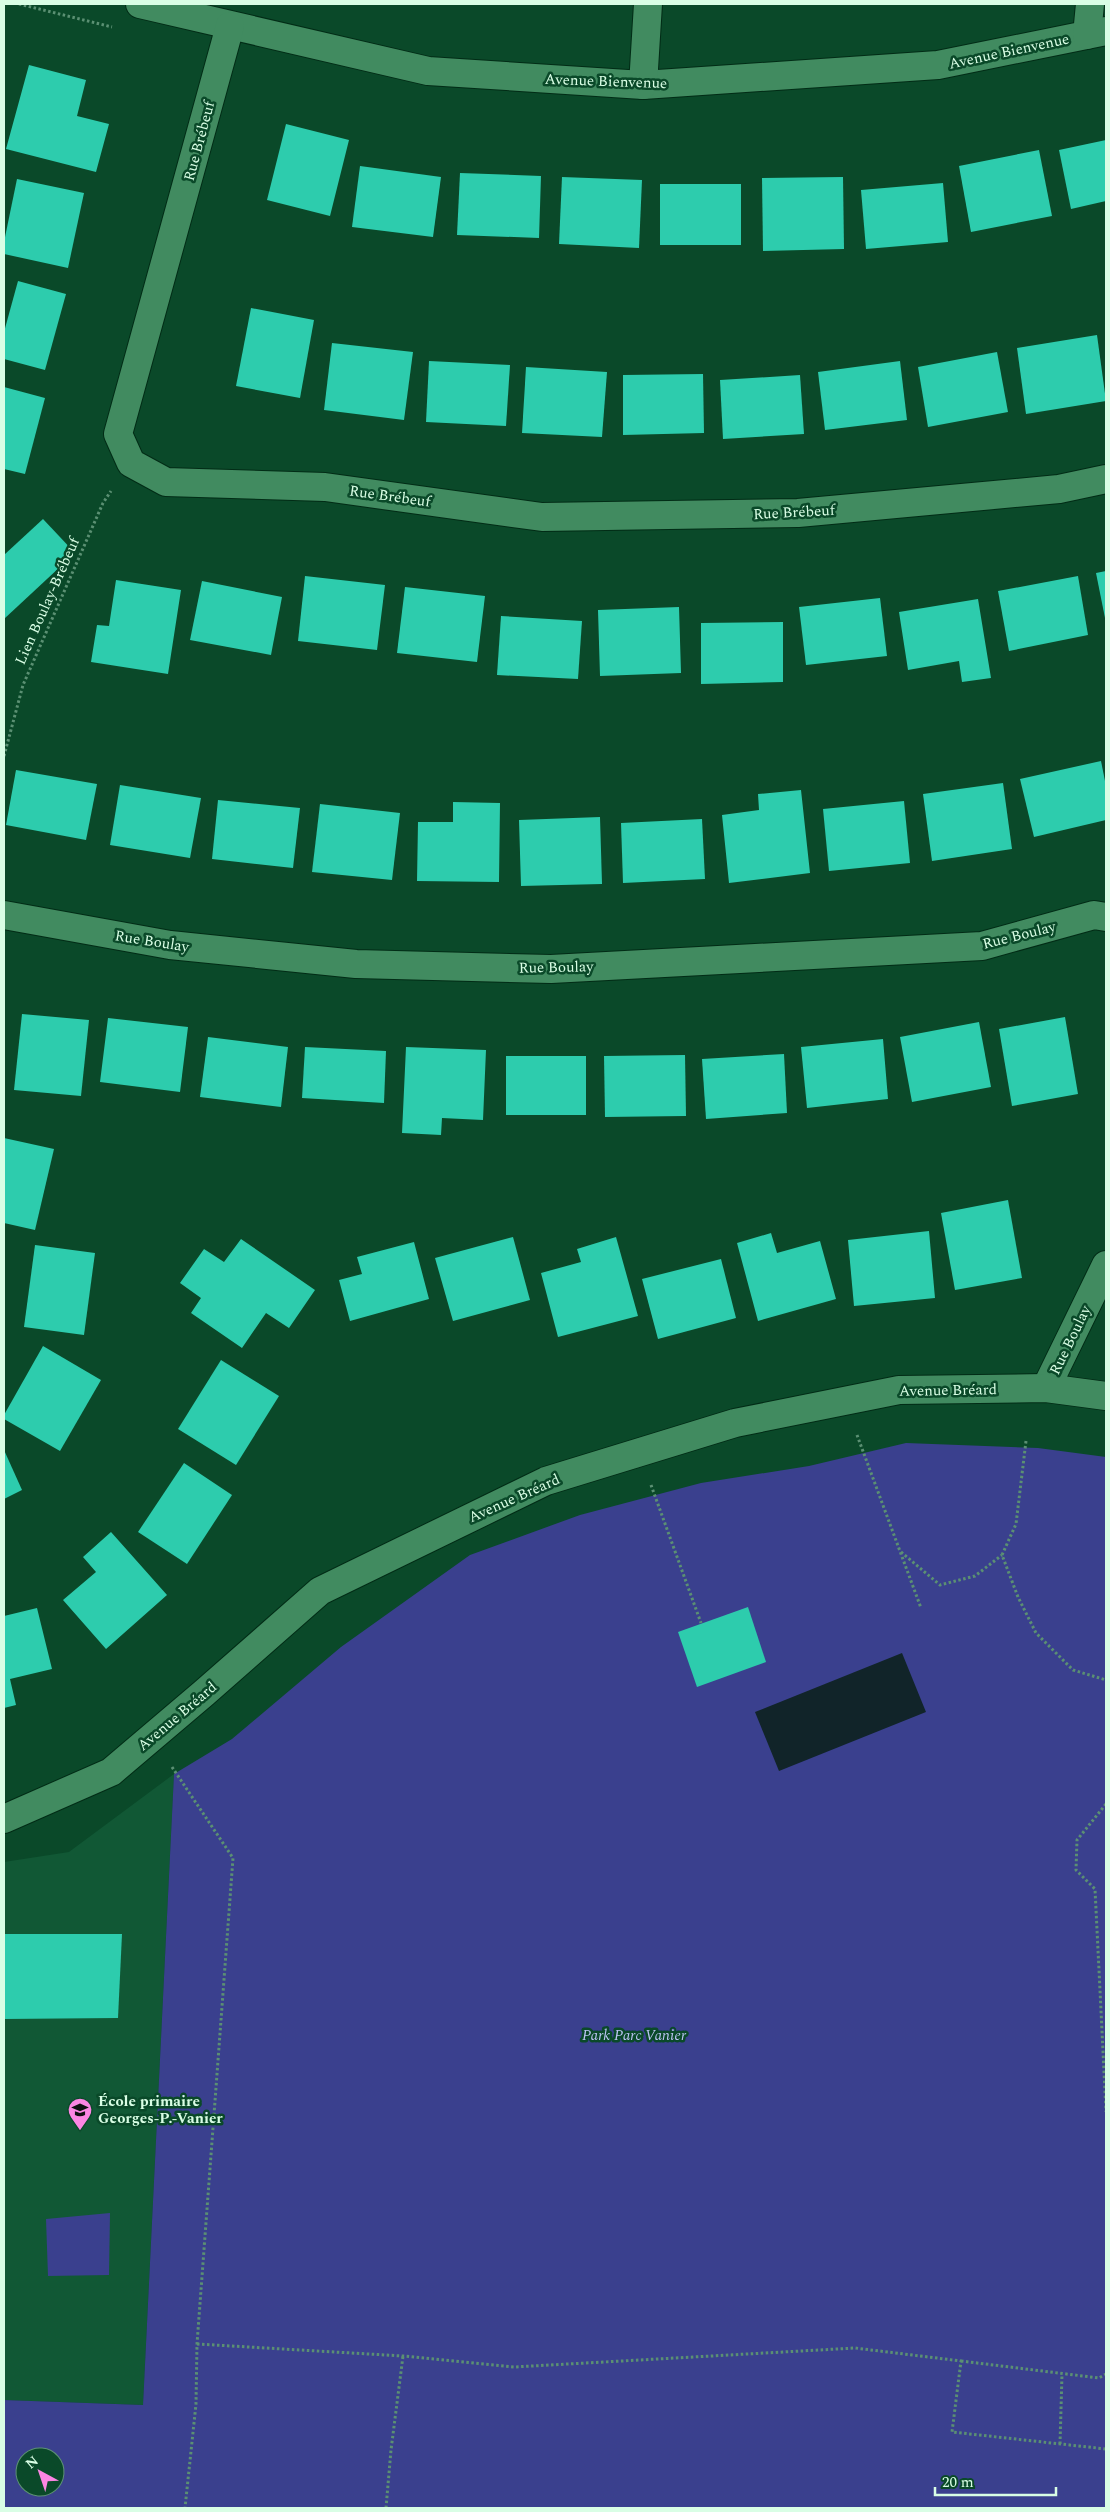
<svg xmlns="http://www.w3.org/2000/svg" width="1110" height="2512" font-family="Spectral,serif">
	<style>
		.built { fill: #115835 }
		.green { fill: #3a408e; fill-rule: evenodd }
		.water { fill: #112429 }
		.building { fill: #2dccad }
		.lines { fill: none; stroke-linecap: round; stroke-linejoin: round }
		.street-casing { stroke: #022c16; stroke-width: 30 }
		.path { stroke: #5b9073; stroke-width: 3; stroke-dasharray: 2.5 2.5; stroke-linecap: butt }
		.street { stroke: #418b60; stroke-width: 28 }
		.labels { text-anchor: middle; stroke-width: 5; stroke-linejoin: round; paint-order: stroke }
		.street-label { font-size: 15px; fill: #d9fee5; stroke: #0a4929 }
		.park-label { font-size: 15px; font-style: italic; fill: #bbc4f2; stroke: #0a4929 }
		.poi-label { font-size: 15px; font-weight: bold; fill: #d9fee5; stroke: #0a4929; text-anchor: start }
	</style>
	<rect width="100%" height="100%" fill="#0a4929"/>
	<path class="built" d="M174 1774 143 2405 4 2400V1862L69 1852Z"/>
	<g class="green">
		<path d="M906 1443 1038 1448 1106 1457V2508H4V2400L143 2405 174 1774 232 1739 341 1647 470 1555 580 1515 701 1483 809 1466ZM25 2457H55V2487H25Z"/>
		<path d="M110 2213 109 2275 48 2276 46 2219Z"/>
	</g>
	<path class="water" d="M902 1653 926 1712 779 1771 755 1712Z"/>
	<g class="building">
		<path d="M29 65 86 80 77 116 109 124 96 172 6 149Z"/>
		<path d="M286 124 349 140 330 216 267 200Z"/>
		<path d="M1106 140V201L1071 209 1059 150Z"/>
		<path d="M1039 150 1052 216 971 232 959 166Z"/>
		<path d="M360 166 441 177 433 237 352 227Z"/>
		<path d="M460 173 541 176 539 238 457 235Z"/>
		<path d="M562 177 642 180 639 248 559 244Z"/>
		<path d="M843 177 844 249 763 251 762 178Z"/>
		<path d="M17 179 84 193 68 268 4 254V242Z"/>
		<path d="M943 183 948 242 866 249 861 190Z"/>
		<rect x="660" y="184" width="81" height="61"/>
		<path d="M18 281 66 294 45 370 4 359V332Z"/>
		<path d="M251 308 314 320 300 398 236 386Z"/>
		<path d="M1097 335 1106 401 1026 414 1017 348Z"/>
		<path d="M332 343 413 352 404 420 324 410Z"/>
		<path d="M997 352 1008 412 928 427 918 367Z"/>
		<path d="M429 361 510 365 506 426 426 422Z"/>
		<path d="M900 361 907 420 825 430 818 372Z"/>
		<path d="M526 367 607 372 602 437 522 433Z"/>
		<path d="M703 374 704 433 623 435V375Z"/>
		<path d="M800 375 804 434 723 439 720 380Z"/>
		<path d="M4 387 45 398 25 474 4 469Z"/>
		<path d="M43 519 75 553 4 619V555Z"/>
		<path d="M1106 571V618H1105L1096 573Z"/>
		<path d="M305 576 385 585 377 650 298 641Z"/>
		<path d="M1078 576 1088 635 1009 651 998 591Z"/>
		<path d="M116 580 181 590 168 674 91 662 97 625 109 626Z"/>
		<path d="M202 581 282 597 271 655 190 640Z"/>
		<path d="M405 587 485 596 477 662 397 653Z"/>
		<path d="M880 598 887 656 806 665 799 607Z"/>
		<path d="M978 599 991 678 962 682 959 661 908 670 899 612Z"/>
		<path d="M679 607 681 673 600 676 598 610Z"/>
		<path d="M501 616 582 621 578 679 497 675Z"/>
		<path d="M783 622V682L701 684V623Z"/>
		<path d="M1101 761 1106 786V820L1034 837 1020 779Z"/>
		<path d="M16 770 97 784 86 840 6 825Z"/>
		<path d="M1003 783 1012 849 932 861 923 794Z"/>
		<path d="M120 785 201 798 190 858 110 845Z"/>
		<path d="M801 790 810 873 729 883 722 815 759 810 758 794Z"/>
		<path d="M218 800 300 808 293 868 212 859Z"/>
		<path d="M904 801 910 863 829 871 823 809Z"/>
		<path d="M453 802 500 803 499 882 417 881 418 822H453Z"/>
		<path d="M320 804 400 813 392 880 312 872Z"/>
		<path d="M600 817 602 884 521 886 519 820Z"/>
		<path d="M702 819 705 879 623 883 621 823Z"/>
		<path d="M22 1014 89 1020 81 1096 14 1090Z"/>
		<path d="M1065 1017 1078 1094 1012 1106 999 1029Z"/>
		<path d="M108 1018 188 1027 180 1092 100 1082Z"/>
		<path d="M979 1022 991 1087 912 1102 900 1037Z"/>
		<path d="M208 1037 288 1047 281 1107 200 1097Z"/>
		<path d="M883 1039 888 1099 807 1108 801 1047Z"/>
		<path d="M305 1047 386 1051 384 1103 302 1098Z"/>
		<path d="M406 1047 486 1050 483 1120 442 1118 441 1135 402 1133Z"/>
		<path d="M784 1054 787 1113 706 1119 702 1059Z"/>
		<path d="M685 1055 686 1116 605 1117 604 1056Z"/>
		<rect x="506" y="1056" width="80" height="59"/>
		<path d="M4 1138 54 1149 35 1230 4 1223Z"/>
		<path d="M1008 1200 1022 1278 955 1290 941 1213Z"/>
		<path d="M929 1231 935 1298 854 1306 848 1240Z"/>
		<path d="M771 1233 777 1253 820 1241 836 1299 758 1321 737 1243Z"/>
		<path d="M513 1237 530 1300 453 1321 435 1258Z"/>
		<path d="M616 1237 638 1316 558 1337 541 1273 581 1262 577 1249Z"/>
		<path d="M241 1239 315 1290 289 1328 266 1313 242 1348 191 1313 201 1298 180 1283 204 1249 224 1262Z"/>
		<path d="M414 1242 429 1299 350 1321 339 1280 362 1274 357 1257Z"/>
		<path d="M35 1245 95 1253 84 1335 24 1327Z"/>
		<path d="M721 1259 736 1318 658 1339 642 1279Z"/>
		<path d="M43 1346 101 1380 60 1451 4 1419V1415Z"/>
		<path d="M221 1360 279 1396 236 1465 178 1429Z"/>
		<path d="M4 1450 22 1490 4 1499Z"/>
		<path d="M184 1463 232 1495 187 1564 138 1532Z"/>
		<path d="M111 1532 167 1595 106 1649 63 1600 96 1572 83 1557Z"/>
		<path d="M748 1607 766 1662 697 1687 678 1632Z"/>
		<path d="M37 1608 52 1669 10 1679 16 1705 4 1708V1616Z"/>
		<path d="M4 1934H122L118 2018 4 2019Z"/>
	</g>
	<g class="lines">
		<defs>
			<g id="street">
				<path d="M140 4 428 71 643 85 938 65 1106 31"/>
				<path d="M230 26 118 434 131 463 166 482 325 487 542 517 798 513 1059 489 1106 479"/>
				<path d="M1087 35 1090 4"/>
				<path d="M643 85 648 4"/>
				<path d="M4 915 170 945 356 964 551 969 982 946 1094 915 1106 917"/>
				<path d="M1046 1388 1106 1265"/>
				<path d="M4 1819 111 1772 204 1693 320 1591 546 1481 735 1423 899 1390 1046 1388 1106 1396"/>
			</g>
		</defs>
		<use href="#street" class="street-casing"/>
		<g class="path">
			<path d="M19 4 112 27"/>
			<path d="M4 756 23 685 103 503 111 491"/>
			<path d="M857 1435 921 1608"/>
			<path d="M1026 1441 1016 1524 1002 1555 1018 1597 1036 1633 1073 1670 1106 1680"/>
			<path d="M651 1485 701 1623"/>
			<path d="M901 1552 940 1585 975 1576 1002 1555"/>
			<path d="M172 1767 233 1858 197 2344 196 2404 185 2508"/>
			<path d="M1106 1804 1077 1840 1076 1870 1095 1889 1106 2112"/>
			<path d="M197 2344 403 2356 514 2367 855 2348 961 2361 952 2432 1106 2449"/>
			<path d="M961 2361 1099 2378 1106 2374"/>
			<path d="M1060 2444 1062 2374"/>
			<path d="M386 2508 391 2450 403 2356"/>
		</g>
		<use href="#street" class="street"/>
	</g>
	<defs>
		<symbol id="school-pin" viewBox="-11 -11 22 30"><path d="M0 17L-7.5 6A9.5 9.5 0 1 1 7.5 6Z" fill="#fc86e3" stroke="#0a4929"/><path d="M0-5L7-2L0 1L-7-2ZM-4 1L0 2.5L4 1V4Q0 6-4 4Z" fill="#111"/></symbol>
	</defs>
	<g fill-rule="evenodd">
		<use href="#school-pin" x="66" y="2096" width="28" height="38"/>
	</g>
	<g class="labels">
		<g class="street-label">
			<text transform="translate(1009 51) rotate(-12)" y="5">Avenue Bienvenue</text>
			<text transform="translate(606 81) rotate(2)" y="5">Avenue Bienvenue</text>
			<text transform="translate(199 141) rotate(-75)" y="5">Rue Brébeuf</text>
			<text transform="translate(390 496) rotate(8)" y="5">Rue Brébeuf</text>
			<text transform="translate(794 512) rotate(-3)" y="5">Rue Brébeuf</text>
			<text transform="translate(47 601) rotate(-66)" y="5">Lien Boulay-Brébeuf</text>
			<text transform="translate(1019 935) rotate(-14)" y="5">Rue Boulay</text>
			<text transform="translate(152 941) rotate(9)" y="5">Rue Boulay</text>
			<text transform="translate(556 967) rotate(-1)" y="5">Rue Boulay</text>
			<text transform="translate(1070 1340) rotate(-64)" y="5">Rue Boulay</text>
			<text transform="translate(948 1390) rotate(-1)" y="5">Avenue Bréard</text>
			<text transform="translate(514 1498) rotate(-24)" y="5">Avenue Bréard</text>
			<text transform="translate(177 1716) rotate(-40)" y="5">Avenue Bréard</text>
		</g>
		<g class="park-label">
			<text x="634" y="2040">Park Parc Vanier</text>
		</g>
		<g class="poi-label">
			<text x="98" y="2106">École primaire<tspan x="98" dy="17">Georges-P.-Vanier</tspan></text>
		</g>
	</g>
	<rect width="1110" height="2512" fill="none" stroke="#d9fee5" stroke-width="10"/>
	<g transform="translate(40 2472) rotate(320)"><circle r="24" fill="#0a4929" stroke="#5d9174"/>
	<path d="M0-4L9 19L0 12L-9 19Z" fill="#fc86e3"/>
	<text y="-8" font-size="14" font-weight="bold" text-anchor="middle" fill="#d9fee5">N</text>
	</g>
	<path d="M935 2487v8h121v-8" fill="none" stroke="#d9fee5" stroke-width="2.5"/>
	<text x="942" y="2487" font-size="15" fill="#d9fee5" stroke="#0a4929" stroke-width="4" paint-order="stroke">20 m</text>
</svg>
